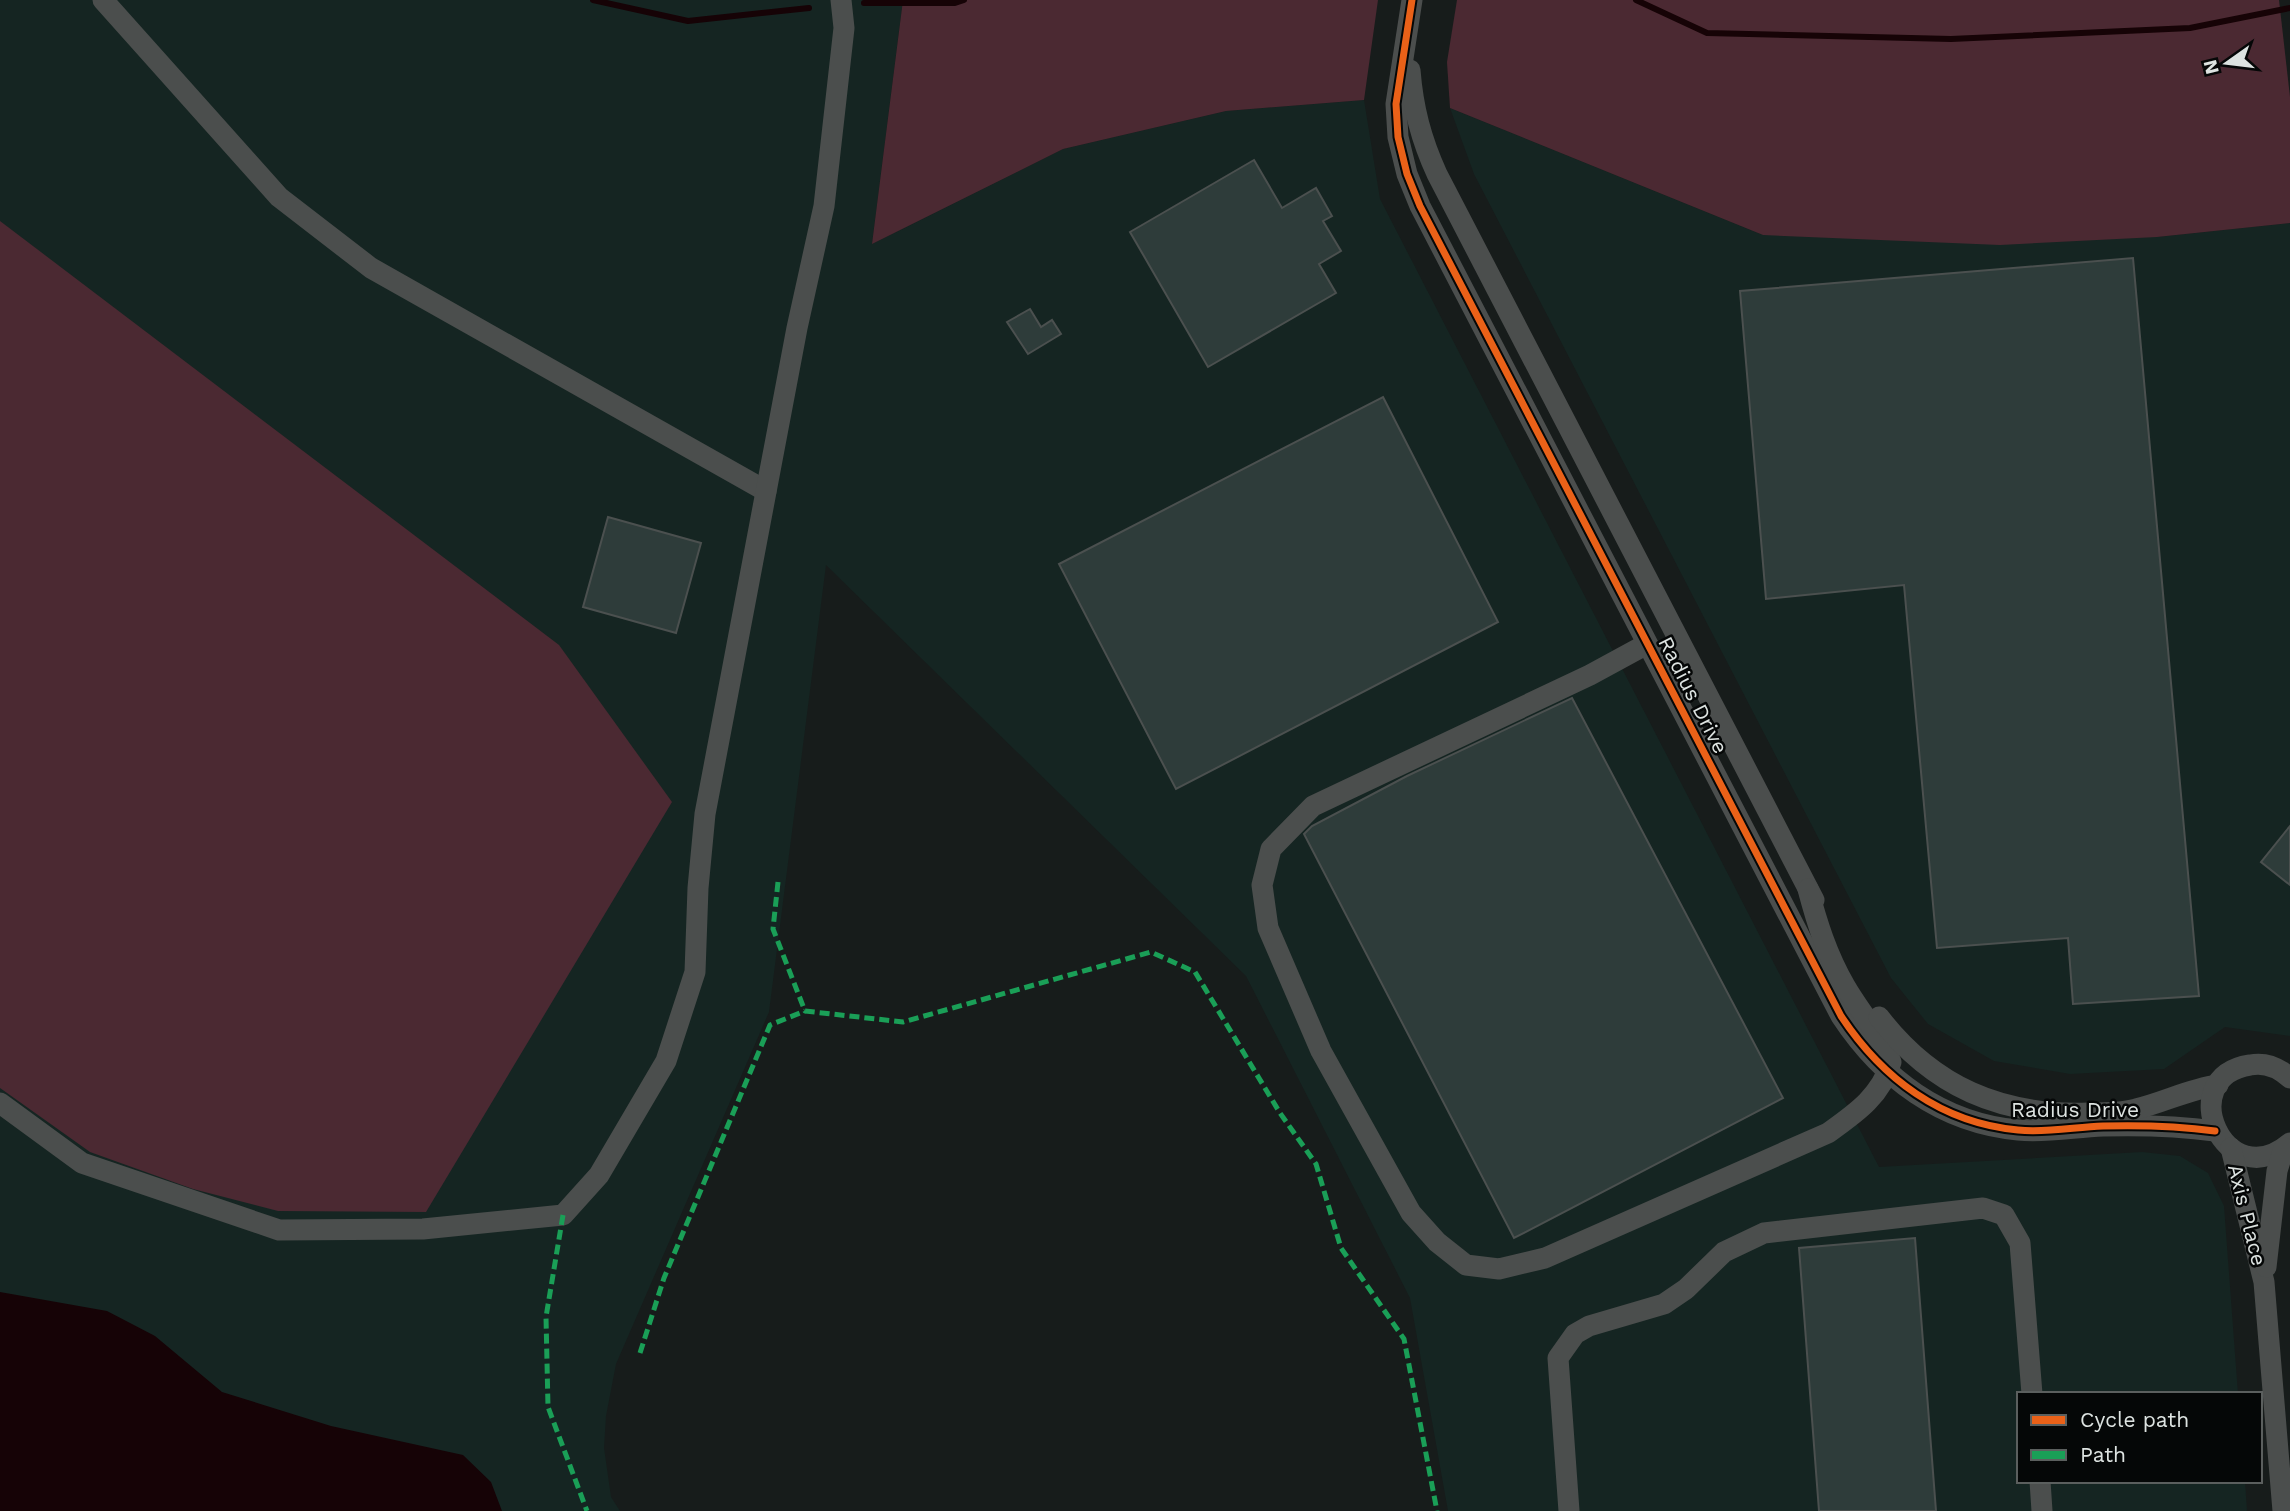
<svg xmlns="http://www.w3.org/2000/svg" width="2290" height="1511" font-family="'Work Sans',sans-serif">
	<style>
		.built { fill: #152522 }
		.green { fill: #4b2932 }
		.water { fill: #160306 }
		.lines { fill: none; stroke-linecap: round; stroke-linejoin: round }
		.stream { stroke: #160306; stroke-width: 6 }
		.building { fill: #2e3c3a; stroke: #4b504f; stroke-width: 2 }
		.minor { stroke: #4b4e4d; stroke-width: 21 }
		.quiet { stroke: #1a9f57; stroke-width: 5; stroke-dasharray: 10 5; stroke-linecap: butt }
		.cycleway-casing { stroke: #050707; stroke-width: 11 }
		.cycleway { stroke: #ea6118; stroke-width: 7 }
		.labels { text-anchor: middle; stroke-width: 5; stroke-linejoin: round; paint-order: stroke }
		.street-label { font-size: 21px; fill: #dde3e1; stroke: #050707 }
	</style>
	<rect width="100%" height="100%" fill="#171c1b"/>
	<g class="built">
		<path d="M0 0H903L872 244 1063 149 1226 111 1364 100 1380 199 1879 1167 2142 1152 2180 1156 2208 1173 2224 1206 2238 1394H2019V1481H2245L2247 1511H1448L1410 1298 1246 976 826 565 769 1012 616 1364 606 1416 604 1448 611 1497 620 1511H0Z"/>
		<path d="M1450 108 1763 235 2157 237 2290 223V1036L2225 1027 2164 1069 2070 1074 1994 1061 1928 1024 1891 978 1474 174Z"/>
	</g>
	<g class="green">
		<path d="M903 0H1378L1364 100 1226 111 1063 149 872 244Z"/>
		<path d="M1457 0H2279L2290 97V223L2157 237 2000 245 1763 235 1450 108 1447 62Z"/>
		<path d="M0 221 559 645 672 802 426 1212 278 1211 193 1189 90 1152 0 1088Z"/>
	</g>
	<path class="water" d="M0 1292 107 1311 155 1336 222 1392 331 1426 463 1455 491 1482 502 1511H0Z"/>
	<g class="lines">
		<g class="stream">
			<path d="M593 0 688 21 809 8"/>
			<path d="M1636 0 1707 33 1951 39 2190 28 2290 8"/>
			<path d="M864 3H955L964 0"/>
		</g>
	</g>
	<g class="building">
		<path d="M1254 160 1282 208 1316 188 1332 216 1323 221 1341 251 1319 264 1336 293 1208 367 1130 232Z"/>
		<path d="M2133 258 2199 996 2073 1004 2068 938 1937 948 1904 585 1766 599 1740 291Z"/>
		<path d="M1030 309 1041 327 1052 320 1061 334 1028 354 1007 322Z"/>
		<path d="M1383 397 1498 622 1176 789 1059 564Z"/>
		<path d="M608 517 701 543 676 633 583 607Z"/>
		<path d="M1572 698 1783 1098 1514 1238 1304 834 1312 826 1407 776Z"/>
		<path d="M2290 826V885L2261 862Z"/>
		<path d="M1915 1238 1936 1511H1819L1799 1248Z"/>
	</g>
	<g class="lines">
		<g class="minor">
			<path d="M103 0 279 197 371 268 766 491"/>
			<path d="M1412 0 1396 104 1398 137 1407 174 1420 206 1841 1016C1882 1078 1941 1123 2018 1130 2046 1133 2075 1127 2103 1126 2140 1125 2178 1126 2215 1131"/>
			<path d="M1410 70C1413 108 1421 139 1437 174L1814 900"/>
			<path d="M1647 644 1590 675 1313 806 1271 849 1262 885 1268 928 1321 1051 1411 1213 1437 1242 1466 1265 1499 1269 1545 1258 1828 1133C1856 1113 1881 1096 1891 1062 1880 1034 1860 1012 1845 986 1827 955 1817 923 1808 889"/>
			<path d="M1879 1017C1933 1087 2001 1116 2088 1113 2104 1113 2122 1113 2136 1109 2165 1102 2189 1089 2218 1085"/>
			<path d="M2290 1078C2279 1068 2265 1062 2250 1065 2172 1077 2225 1198 2290 1143"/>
			<path d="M0 1103 82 1163 279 1230 423 1229 563 1215 599 1175 666 1061 695 972 698 888 705 814 797 328 824 206 844 28 841 0"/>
			<path d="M2231 1148 2264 1282 2283 1511"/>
			<path d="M2266 1267 2277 1171 2284 1148"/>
			<path d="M2040 1481 2042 1511"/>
			<path d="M1569 1511 1558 1358 1575 1334 1589 1326 1664 1304 1686 1289 1724 1252 1764 1233 1983 1208 2004 1215 2020 1243 2032 1394"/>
		</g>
		<g class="quiet">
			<path d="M778 882 773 929 805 1011 903 1022 1151 952 1195 972 1280 1113 1316 1164 1341 1248 1404 1339 1437 1511"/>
			<path d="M563 1215 546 1317 548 1407 587 1511"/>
			<path d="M640 1353 664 1278 770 1025 805 1011"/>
		</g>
		<defs>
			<path id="cycleway" d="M1412 0 1396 104 1398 137 1407 174 1420 206 1841 1016C1882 1078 1941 1123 2018 1130 2046 1133 2075 1127 2103 1126 2140 1125 2178 1126 2215 1131"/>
		</defs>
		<use href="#cycleway" class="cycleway-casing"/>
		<use href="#cycleway" class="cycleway"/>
	</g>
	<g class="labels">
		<g class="street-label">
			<text transform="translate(1693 695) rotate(63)" y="7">Radius Drive</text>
			<text x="2075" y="1117">Radius Drive</text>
			<text transform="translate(2247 1215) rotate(76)" y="7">Axis Place</text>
		</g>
	</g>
	<rect x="2017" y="1392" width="245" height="91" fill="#050707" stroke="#5b5f5e" stroke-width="2"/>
	<rect x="2031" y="1415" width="35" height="10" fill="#ea6118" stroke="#5b5f5e" stroke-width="2"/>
	<text x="2080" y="1427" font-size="21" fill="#dde3e1">Cycle path</text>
	<rect x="2031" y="1450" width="35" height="10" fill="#1a9f57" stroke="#5b5f5e" stroke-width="2"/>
	<text x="2080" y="1462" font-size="21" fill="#dde3e1">Path</text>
	<g transform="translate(2227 63) rotate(256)" stroke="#050707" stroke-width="5" paint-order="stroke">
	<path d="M0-5L12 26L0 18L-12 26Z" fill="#dde3e1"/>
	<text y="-10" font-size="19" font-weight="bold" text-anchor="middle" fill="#dde3e1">N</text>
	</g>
</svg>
